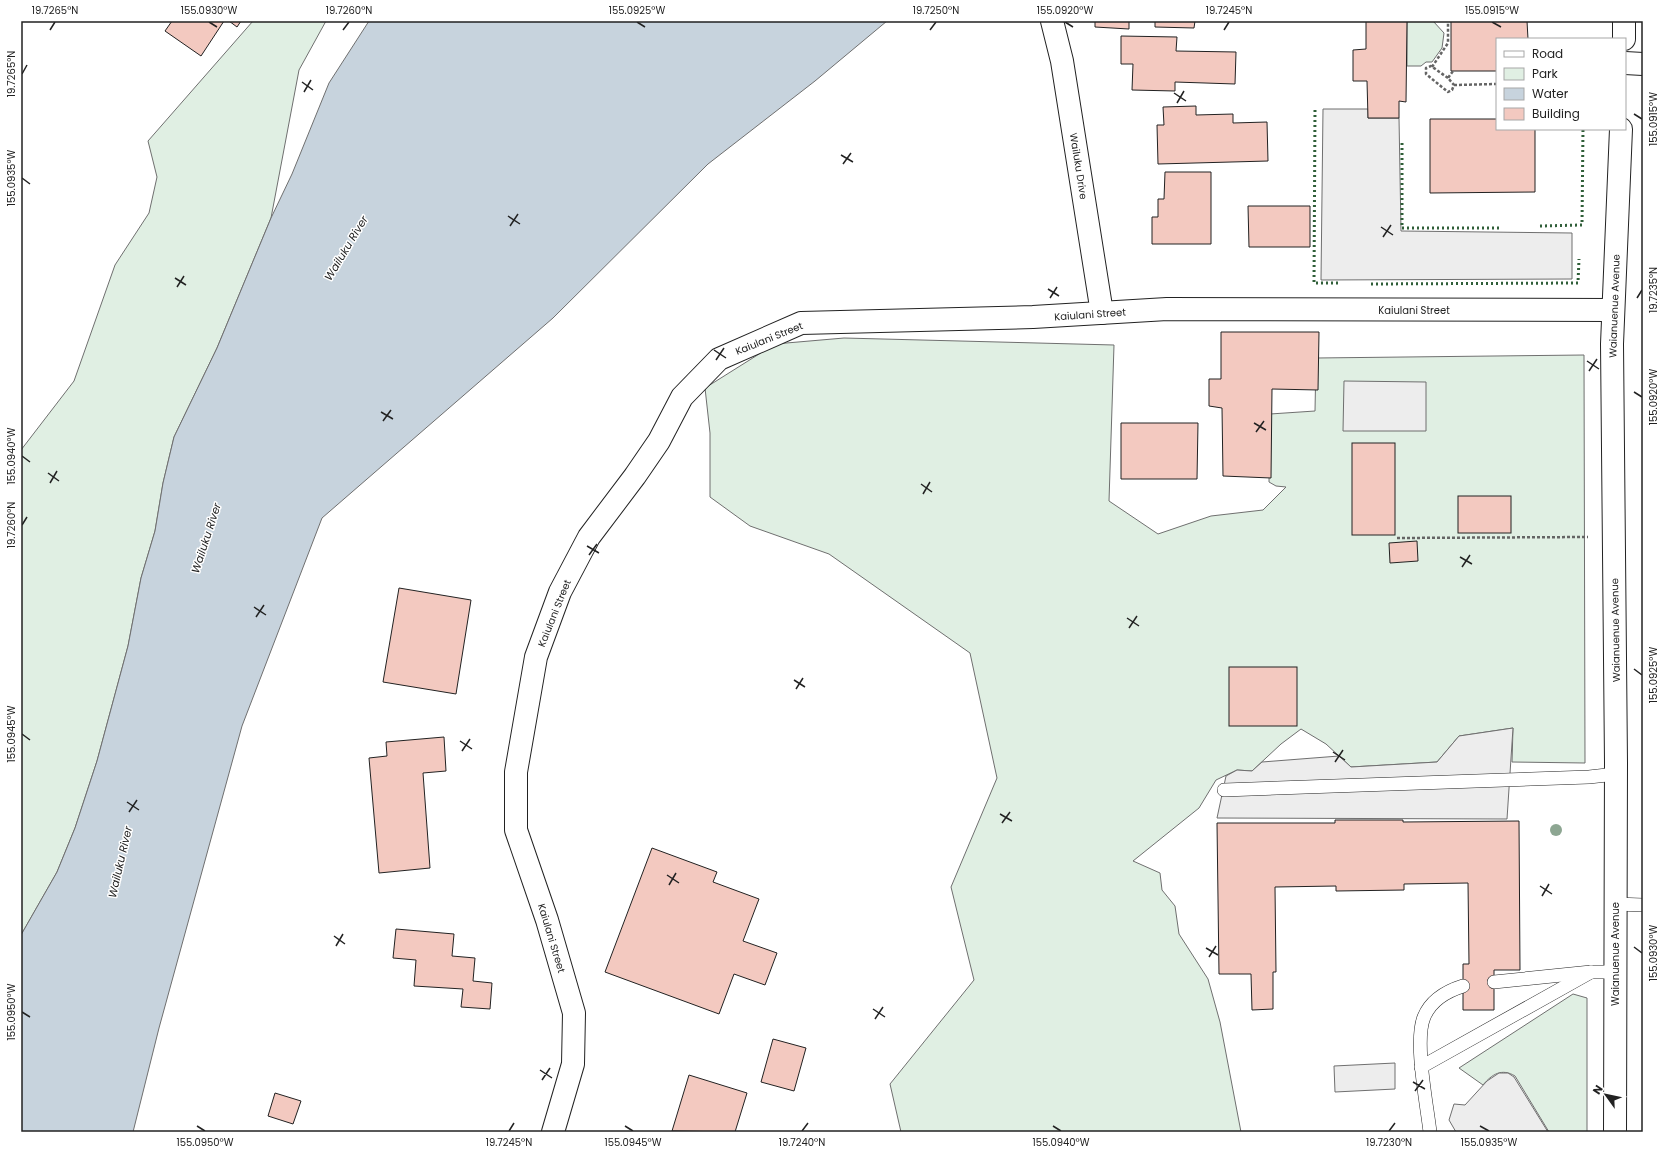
<svg xmlns="http://www.w3.org/2000/svg" width="1664" height="1153" font-family="Poppins,sans-serif">
	<style>
		.green { fill: #e0efe3; stroke: #6f6f6f }
		.parking { fill: #ededed; stroke: #6f6f6f }
		.water { fill: #c7d3dd; stroke: #6f6f6f }
		.building { fill: #f3c9c0; stroke: #222 }
		.lines { fill: none; stroke-linecap: round; stroke-linejoin: round }
		.service-casing { stroke: #222; stroke-width: 14 }
		.minor-casing { stroke: #222; stroke-width: 24 }
		.tertiary-casing { stroke: #222; stroke-width: 24 }
		.secondary-casing { stroke: #222; stroke-width: 24 }
		.path { stroke: #646464; stroke-width: 2.5; stroke-dasharray: 3 2; stroke-linecap: butt }
		.service { stroke: #fff; stroke-width: 13 }
		.minor { stroke: #fff; stroke-width: 22 }
		.tertiary { stroke: #fff; stroke-width: 22 }
		.secondary { stroke: #fff; stroke-width: 22 }
		.hedge { stroke: #2f5e38; stroke-width: 3; stroke-dasharray: 2 3; stroke-linecap: butt }
		.tree { fill: #8da692 }
		.ticks { fill: none; stroke: #222; stroke-width: 1.5 }
		.labels { text-anchor: middle; stroke-width: 3; stroke-linejoin: round; paint-order: stroke }
		.street-label { font-size: 10px; fill: #222; stroke: #fff }
		.water-label { font-size: 11px; font-style: italic; fill: #222; stroke: #fff }
		.neatline { fill: none; stroke: #222; stroke-width: 1.5 }
		.ticks-label { font-size: 10px; text-anchor: middle; fill: #222 }
	</style>
	<rect width="100%" height="100%" fill="#fff"/>
	<g class="green">
		<path d="M253 21H326L299 70 271 218 217 348 174 437 163 483 155 531 141 578 128 646 97 761 75 828 57 872 21 935V450L74 381 115 265 149 213 157 177 148 141Z"/>
		<path d="M1407 21H1433L1444 33 1442 48 1432 62H1426L1421 66H1407Z"/>
		<path d="M844 338 1114 345 1109 501 1158 534 1211 516 1263 510 1286 487 1276 486 1269 482 1270 414 1315 411 1316 358 1584 355 1585 763 1512 762 1513 728 1459 736 1437 762 1351 767 1326 744 1301 729 1281 744 1252 771 1237 770 1216 780 1199 808 1133 861 1160 873 1162 890 1175 906 1179 934 1208 979 1220 1022 1241 1132H901L890 1084 974 980 951 887 997 778 970 653 829 554 750 526 710 497V433L705 388 775 344Z"/>
		<path d="M1573 994 1587 998V1132H1549L1515 1076C1502 1068 1492 1074 1483 1085L1459 1068Z"/>
	</g>
	<g class="parking">
		<path d="M1323 109H1368V118H1399L1401 231 1572 233V279L1321 280Z"/>
		<path d="M1344 381 1426 382V431H1343Z"/>
		<path d="M1513 728 1507 819 1217 818 1226 776 1237 770 1252 771 1262 762 1339 756 1351 767 1437 762 1459 736Z"/>
		<path d="M1395 1063V1089L1335 1092 1334 1066Z"/>
		<path d="M1499 1073H1508L1514 1077 1548 1132H1456L1449 1120 1454 1104 1465 1105 1487 1081Z"/>
	</g>
	<path class="water" d="M369 21H887L815 81 708 164 553 318 322 518 242 726 159 1028 133 1132H21V935L57 872 75 828 97 761 128 646 141 578 155 531 163 483 174 437 217 348 271 218 292 174 329 83Z"/>
	<g class="building">
		<path d="M172 21H224L201 56 165 31Z"/>
		<path d="M229 21H241L237 27Z"/>
		<path d="M1095 21H1129V29L1095 27Z"/>
		<path d="M1155 21H1195L1194 28 1155 27Z"/>
		<path d="M1366 21H1407L1406 102 1399 101V118H1368L1367 81H1353V50L1366 49Z"/>
		<path d="M1451 21H1527L1528 39H1497V71H1451Z"/>
		<path d="M1121 36 1177 37 1176 51 1236 52 1235 84 1175 82V91L1132 90 1133 64H1121Z"/>
		<path d="M1196 106V115L1233 114V123L1267 122 1268 161 1158 164 1157 125H1164L1163 107Z"/>
		<path d="M1430 119H1497V129H1535V192L1430 193Z"/>
		<path d="M1165 172H1211V244H1152V217H1158V199H1164Z"/>
		<path d="M1248 206H1310V247H1249Z"/>
		<path d="M1221 332H1319L1318 390 1272 389 1271 478 1223 476 1222 408 1209 406V379H1221Z"/>
		<path d="M1121 423H1198L1197 479H1121Z"/>
		<rect x="1352" y="443" width="43" height="92"/>
		<rect x="1458" y="496" width="53" height="37"/>
		<path d="M1417 541 1418 561 1390 563 1389 543Z"/>
		<path d="M399 588 471 600 456 694 383 682Z"/>
		<rect x="1229" y="667" width="68" height="59"/>
		<path d="M444 737 446 771 423 773 430 868 379 873 369 758 387 756 386 742Z"/>
		<path d="M1335 820H1403V822L1519 821 1520 970H1494V1010H1463V964H1469L1468 883 1404 884V890L1336 891V886L1275 887 1276 972H1273V1009L1252 1010 1251 974H1219L1217 823H1335Z"/>
		<path d="M652 848 717 872 713 882 759 899 743 941 777 953 765 985 734 974 719 1014 605 972Z"/>
		<path d="M396 929 454 934 452 956 475 958 473 981 492 983 490 1009 461 1007 463 989 414 986 416 960 393 958Z"/>
		<path d="M773 1039 806 1048 794 1091 761 1082Z"/>
		<path d="M689 1075 747 1093 735 1132 672 1131Z"/>
		<path d="M275 1093 301 1101 293 1124 268 1116Z"/>
	</g>
	<g class="lines">
		<defs>
			<g id="service">
				<path d="M1224 790 1589 777 1616 774"/>
				<path d="M1615 904 1643 905"/>
				<path d="M1494 982 1591 972H1614"/>
				<path d="M1421 1067 1591 972"/>
				<path d="M1430 1132C1427 1105 1414 1041 1424 1017 1431 1000 1447 991 1463 986"/>
			</g>
			<g id="minor">
				<path d="M1052 21 1062 61 1102 313"/>
				<path d="M553 1132 573 1064 574 1013 547 920 516 830V772L536 657 560 592 589 537 635 476 659 441 682 397 719 359 801 323 1033 317 1167 309 1613 310"/>
			</g>
			<path id="tertiary" d="M1625 63 1643 64"/>
			<g id="secondary">
				<path d="M1624 21V39"/>
				<path d="M1615 1132 1616 762 1612 344 1621 129"/>
			</g>
		</defs>
		<use href="#service" class="service-casing"/>
		<use href="#minor" class="minor-casing"/>
		<use href="#tertiary" class="tertiary-casing"/>
		<use href="#secondary" class="secondary-casing"/>
		<g class="path">
			<path d="M1432 67 1448 43V21"/>
			<path d="M1448 78 1431 66 1426 68V74L1448 92 1452 90 1454 85 1448 78 1453 71"/>
			<path d="M1454 85 1497 84"/>
			<path d="M1397 538 1588 537"/>
		</g>
		<use href="#service" class="service"/>
		<use href="#minor" class="minor"/>
		<use href="#tertiary" class="tertiary"/>
		<use href="#secondary" class="secondary"/>
		<g class="hedge">
			<path d="M1315 110 1314 283H1338"/>
			<path d="M1402 143V228H1500"/>
			<path d="M1540 226 1582 225 1583 129"/>
			<path d="M1371 284 1578 283 1579 259"/>
		</g>
	</g>
	<circle class="tree" cx="1556" cy="830" r="6"/>
	<path class="ticks" d="M209 22 217 27M637 22 645 27M1065 22 1073 27M1492 22 1501 27M50 30 55 22M343 30 349 22M930 30 936 22M1224 30 1229 22M22 74 27 65M302 82 313 90M304 92 311 80M1174 93 1186 101M1177 103 1184 91M1634 114 1642 119M841 155 853 162M843 164 851 153M22 178 30 184M508 216 520 224M510 226 518 214M1381 227 1393 235M1383 237 1391 225M175 278 186 285M177 287 184 276M1048 289 1059 296M1050 298 1057 287M1637 298 1642 290M714 350 726 358M716 360 724 348M1587 361 1599 369M1589 371 1597 359M1634 392 1642 397M381 412 393 419M383 421 391 410M1254 423 1266 430M1256 432 1264 421M22 456 30 462M48 473 59 481M50 483 57 471M921 484 932 492M923 494 930 482M22 525 27 517M587 546 599 553M589 555 597 544M1460 557 1472 564M1462 567 1470 555M254 607 266 615M256 617 264 605M1127 618 1139 626M1129 628 1137 616M1634 669 1642 675M794 680 805 687M796 689 803 678M22 734 30 740M460 741 472 749M462 751 470 739M1333 752 1345 760M1335 762 1343 750M127 802 139 810M129 812 137 800M1000 814 1012 821M1002 823 1010 812M667 875 679 883M669 885 676 873M1540 886 1552 894M1542 896 1549 884M334 936 345 944M336 946 343 934M1634 947 1642 953M1206 948 1218 955M1209 957 1216 946M873 1009 885 1017M22 1012 30 1017M875 1019 883 1007M540 1070 552 1078M542 1080 550 1068M1413 1082 1425 1089M1415 1091 1423 1080M197 1126 205 1131M625 1126 633 1131M1053 1126 1061 1131M1480 1126 1489 1131M509 1131 514 1123M802 1131 808 1123M1389 1131 1395 1123"/>
	<g class="labels">
		<g class="street-label">
			<text transform="translate(1079 166) rotate(81)" y="4">Wailuku Drive</text>
			<text transform="translate(1614 306) rotate(-88)" y="4">Waianuenue Avenue</text>
			<text x="1414" y="314">Kaiulani Street</text>
			<text transform="translate(1090 314) rotate(-4)" y="4">Kaiulani Street</text>
			<text transform="translate(769 338) rotate(-22)" y="4">Kaiulani Street</text>
			<text transform="translate(554 613) rotate(-68)" y="4">Kaiulani Street</text>
			<text transform="translate(1615 630) rotate(-91)" y="4">Waianuenue Avenue</text>
			<text transform="translate(552 938) rotate(73)" y="4">Kaiulani Street</text>
			<text transform="translate(1615 954) rotate(-90)" y="4">Waianuenue Avenue</text>
		</g>
		<g class="water-label">
			<text transform="translate(346 248) rotate(-59)" y="4">Wailuku River</text>
			<text transform="translate(206 538) rotate(-72)" y="4">Wailuku River</text>
			<text transform="translate(120 862) rotate(-77)" y="4">Wailuku River</text>
		</g>
	</g>
	<rect width="1664" height="1153" fill="none" stroke="#ffffff" stroke-width="44"/>
	<rect x="1496" y="38" width="130" height="92" fill="#ffffff" stroke="#a7a7a7"/>
	<rect x="1504" y="51" width="20" height="6" fill="#ffffff" stroke="#a7a7a7"/>
	<text x="1532" y="58" font-size="12" fill="#222222">Road</text>
	<rect x="1504" y="68" width="20" height="12" fill="#e0efe3" stroke="#a7a7a7"/>
	<text x="1532" y="78" font-size="12" fill="#222222">Park</text>
	<rect x="1504" y="88" width="20" height="12" fill="#c7d3dd" stroke="#a7a7a7"/>
	<text x="1532" y="98" font-size="12" fill="#222222">Water</text>
	<rect x="1504" y="108" width="20" height="12" fill="#f3c9c0" stroke="#a7a7a7"/>
	<text x="1532" y="118" font-size="12" fill="#222222">Building</text>
	<g transform="translate(1606 1095) rotate(303)" stroke="#ffffff" stroke-width="3" paint-order="stroke">
	<path d="M0-3L7 15L0 10L-7 15Z" fill="#222222"/>
	<text y="-6" font-size="11" font-weight="bold" text-anchor="middle" fill="#222222">N</text>
	</g>
	<rect x="22" y="22" width="1620" height="1109" class="neatline"/>
	<g class="ticks-label">
		<text x="55" y="14">19.7265°N</text>
		<text x="209" y="14">155.0930°W</text>
		<text x="349" y="14">19.7260°N</text>
		<text x="637" y="14">155.0925°W</text>
		<text x="936" y="14">19.7250°N</text>
		<text x="1065" y="14">155.0920°W</text>
		<text x="1229" y="14">19.7245°N</text>
		<text x="1492" y="14">155.0915°W</text>
		<text transform="translate(11 74) rotate(-90)" y="4">19.7265°N</text>
		<text transform="translate(1653 119) rotate(-90)" y="4">155.0915°W</text>
		<text transform="translate(11 178) rotate(-90)" y="4">155.0935°W</text>
		<text transform="translate(1653 290) rotate(-90)" y="4">19.7235°N</text>
		<text transform="translate(1653 397) rotate(-90)" y="4">155.0920°W</text>
		<text transform="translate(11 456) rotate(-90)" y="4">155.0940°W</text>
		<text transform="translate(11 525) rotate(-90)" y="4">19.7260°N</text>
		<text transform="translate(1653 675) rotate(-90)" y="4">155.0925°W</text>
		<text transform="translate(11 734) rotate(-90)" y="4">155.0945°W</text>
		<text transform="translate(1653 953) rotate(-90)" y="4">155.0930°W</text>
		<text transform="translate(11 1012) rotate(-90)" y="4">155.0950°W</text>
		<text x="205" y="1146">155.0950°W</text>
		<text x="509" y="1146">19.7245°N</text>
		<text x="633" y="1146">155.0945°W</text>
		<text x="802" y="1146">19.7240°N</text>
		<text x="1061" y="1146">155.0940°W</text>
		<text x="1389" y="1146">19.7230°N</text>
		<text x="1489" y="1146">155.0935°W</text>
	</g>
</svg>
